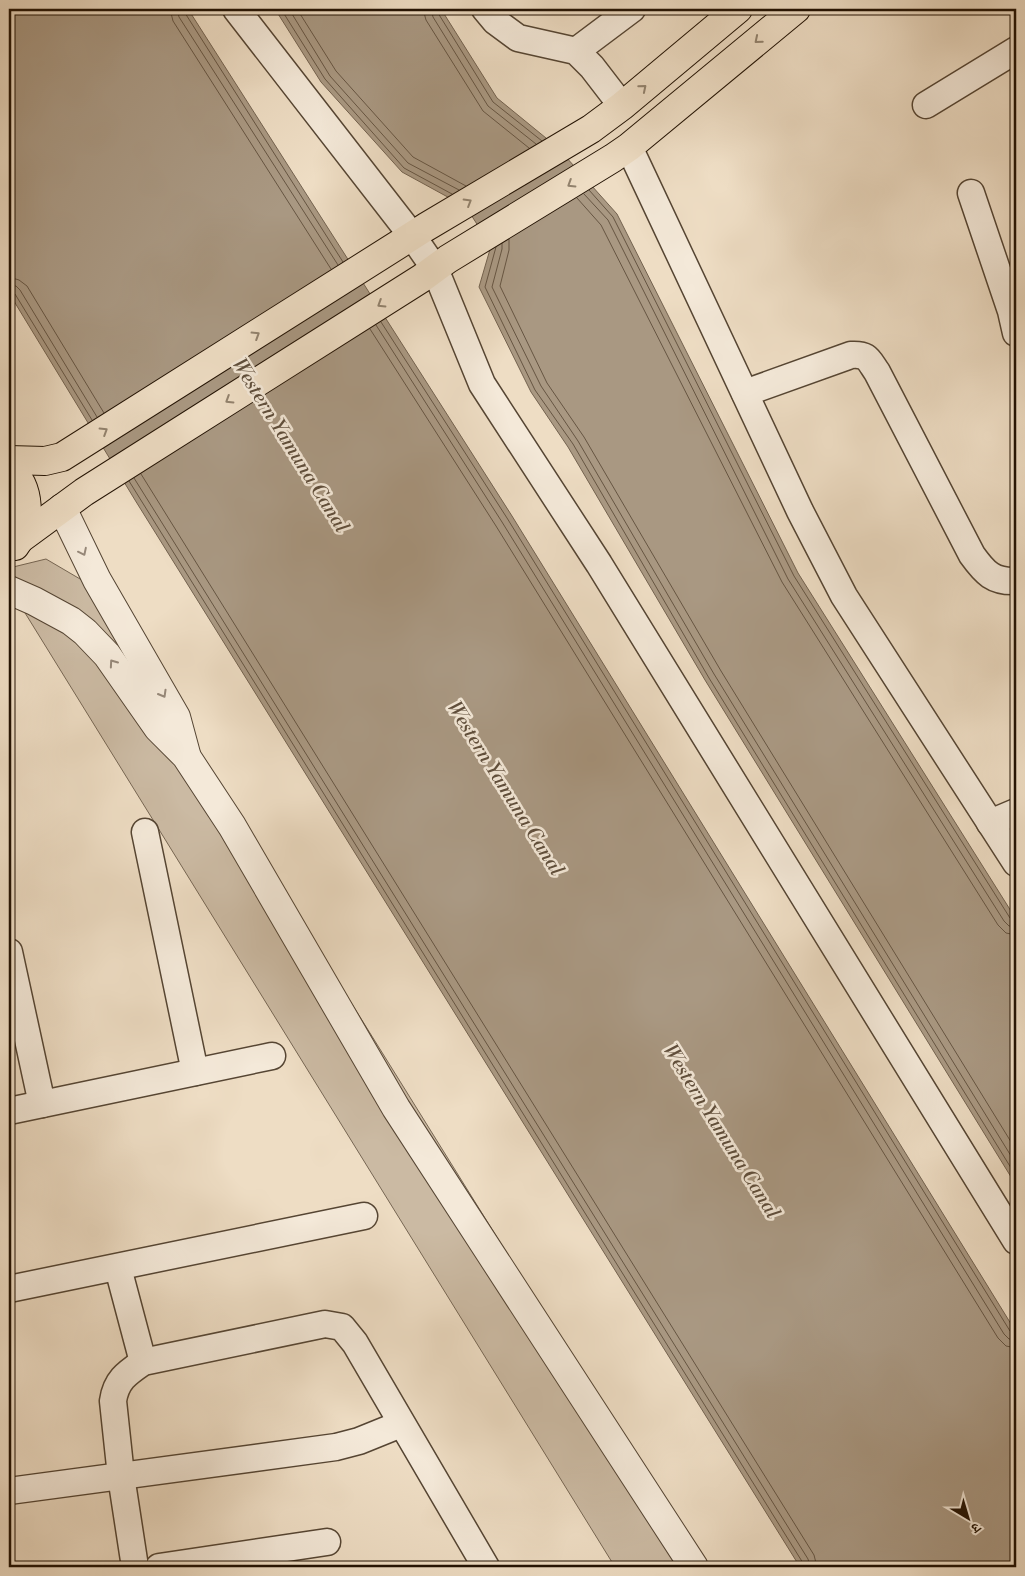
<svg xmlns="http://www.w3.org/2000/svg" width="1025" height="1576" font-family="'Libre Bodoni','Noto Serif Devanagari',serif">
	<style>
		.green { fill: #cbbaa3; stroke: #766653 }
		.water { fill: #a99882; stroke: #73624f }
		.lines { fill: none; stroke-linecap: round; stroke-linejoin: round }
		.shore { stroke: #665542; stroke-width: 1 }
		.minor-casing { stroke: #554533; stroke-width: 29 }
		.tertiary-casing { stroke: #554533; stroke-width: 30 }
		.trunk-casing { stroke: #221203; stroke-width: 30 }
		.minor { stroke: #f4e9d9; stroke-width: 26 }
		.tertiary { stroke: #f4e9d9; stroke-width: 28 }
		.trunk { stroke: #eeddc4; stroke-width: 28 }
		.oneway { stroke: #92826d }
		.oneway2 { stroke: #968879 }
		.labels { text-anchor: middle; stroke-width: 5; stroke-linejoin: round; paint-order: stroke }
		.water-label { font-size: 20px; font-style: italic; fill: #5f4e3c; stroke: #f4e9d9 }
	</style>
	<rect width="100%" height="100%" fill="#eeddc4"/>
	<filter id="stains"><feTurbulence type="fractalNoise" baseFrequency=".004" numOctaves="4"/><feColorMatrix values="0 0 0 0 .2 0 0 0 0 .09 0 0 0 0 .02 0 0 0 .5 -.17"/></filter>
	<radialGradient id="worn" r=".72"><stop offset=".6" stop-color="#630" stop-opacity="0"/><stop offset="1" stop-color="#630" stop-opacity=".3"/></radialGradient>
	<path class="green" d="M46 559 92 586 702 1567H615L9 587V568Z"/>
	<g class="water">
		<path d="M9 9H188L512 516 1016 1332V1567H800L135 500 9 293Z"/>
		<path d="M275 9H441L497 98 557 147 617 214 798 573 1016 919V1185L705 680 568 447 531 392 479 287 491 246 466 207 402 172 321 82Z"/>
	</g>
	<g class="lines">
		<g class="shore">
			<path d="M170 9 173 21 331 269"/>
			<path d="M177 9 179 17 338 265"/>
			<path d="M184 9 185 13 343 262"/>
			<path d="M281 9 325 79 404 168 452 194"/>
			<path d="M289 9 330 76 408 163 459 190"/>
			<path d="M297 9 336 71 413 157 466 186"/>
			<path d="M423 9 426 20 483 111 529 148"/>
			<path d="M431 9 433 17 488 106 536 144"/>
			<path d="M437 9 438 13 493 102 542 141"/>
			<path d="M589 190 613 217 794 576 1010 918 1013 921H1016"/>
			<path d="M584 194 608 220 788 579 1004 921 1009 926 1016 927"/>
			<path d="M577 198 601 225 782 582 998 925 1006 933 1016 935"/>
			<path d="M509 239V250L500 286 547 383 584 437 721 671 1016 1150"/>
			<path d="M502 243V249L492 287 541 386 578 441 714 674 1016 1164"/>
			<path d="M496 247 485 287 535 390 573 444 709 678 1016 1176"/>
			<path d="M9 277 19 280 27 286 104 413"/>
			<path d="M9 285 16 286 20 290 97 417"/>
			<path d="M9 291 15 294 92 420"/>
			<path d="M381 322 507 518 1010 1331 1013 1334H1016"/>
			<path d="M376 325 502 522 1004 1334 1009 1339 1016 1340"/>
			<path d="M370 329 496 526 998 1338 1006 1346 1016 1348"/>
			<path d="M141 474 814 1555 817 1567"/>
			<path d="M134 478 808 1559 810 1567"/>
			<path d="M129 481 803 1563V1567"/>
		</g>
		<defs>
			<g id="minor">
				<path d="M236 9 413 237 435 269 482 384 599 564 1016 1241"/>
				<path d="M485 9 495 21 518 38 576 51 592 67 622 106"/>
				<path d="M576 51 632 9"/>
				<path d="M926 105 1016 50"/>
				<path d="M629 147 800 511 844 596 1016 863"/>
				<path d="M971 193 1011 311 1016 333"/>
				<path d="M745 393 851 355C868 354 868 359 877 372L972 555C985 573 993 582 1016 581"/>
				<path d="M990 823 1016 812"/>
				<path d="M145 832 195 1072"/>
				<path d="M9 952 42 1104"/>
				<path d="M9 1111 272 1056"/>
				<path d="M118 1268 143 1362"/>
				<path d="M9 1289 364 1216"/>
				<path d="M9 1491 336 1447 359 1441 401 1424"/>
				<path d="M135 1567 121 1476 113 1401C116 1380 127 1373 143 1362L325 1324 342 1327 355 1343 486 1567"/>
				<path d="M159 1567 327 1542"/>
			</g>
			<g id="tertiary">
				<path d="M62 508 97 580 176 717 186 754"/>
				<path d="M9 590 34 601 71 621 85 632 107 655 158 728 186 756 232 826 396 1108 694 1567"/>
			</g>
			<g id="trunk">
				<path d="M9 460 45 461 62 457 426 227 591 129 622 106 738 9"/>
				<path d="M9 468C31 487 32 523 15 546"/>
				<path d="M20 539 84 492 422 278 448 259 613 158 629 147 796 9"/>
			</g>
		</defs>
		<use href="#minor" class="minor-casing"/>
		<use href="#tertiary" class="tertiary-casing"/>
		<use href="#trunk" class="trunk-casing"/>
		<use href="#minor" class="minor"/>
		<use href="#tertiary" class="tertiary"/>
		<use href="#trunk" class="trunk"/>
	</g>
	<defs><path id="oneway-chevron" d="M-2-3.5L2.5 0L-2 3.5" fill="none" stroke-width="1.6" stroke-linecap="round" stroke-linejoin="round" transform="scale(1.25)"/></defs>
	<g class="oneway">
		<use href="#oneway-chevron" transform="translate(758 40) rotate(140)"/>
		<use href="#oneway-chevron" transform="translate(643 88) rotate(-40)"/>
		<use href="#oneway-chevron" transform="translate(571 184) rotate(148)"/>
		<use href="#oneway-chevron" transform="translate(468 202) rotate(-31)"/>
		<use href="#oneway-chevron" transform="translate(381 304) rotate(148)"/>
		<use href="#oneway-chevron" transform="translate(256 335) rotate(-32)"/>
		<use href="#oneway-chevron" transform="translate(229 400) rotate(148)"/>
		<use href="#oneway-chevron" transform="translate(104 431) rotate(-32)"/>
	</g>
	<g class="oneway2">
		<use href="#oneway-chevron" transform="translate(83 552) rotate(64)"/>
		<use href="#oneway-chevron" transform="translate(113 663) rotate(-125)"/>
		<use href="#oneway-chevron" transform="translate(163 694) rotate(60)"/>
	</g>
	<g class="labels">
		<g class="water-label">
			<text transform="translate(291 445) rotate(58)" y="7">Western Yamuna Canal</text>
			<text transform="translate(506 788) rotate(58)" y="7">Western Yamuna Canal</text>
			<text transform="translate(722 1131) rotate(58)" y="7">Western Yamuna Canal</text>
		</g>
	</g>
	<rect width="1025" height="1576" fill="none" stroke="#eeddc4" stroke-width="30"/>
	<rect x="10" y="10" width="1005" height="1556" fill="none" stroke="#221203" stroke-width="2.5"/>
	<rect x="15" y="15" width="995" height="1546" fill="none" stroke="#221203"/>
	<g transform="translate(968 1518) rotate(142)" stroke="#f4e9d9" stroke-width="4" paint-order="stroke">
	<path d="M0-4L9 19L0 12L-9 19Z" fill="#221203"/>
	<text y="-8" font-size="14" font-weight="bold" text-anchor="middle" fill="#221203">उ</text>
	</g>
	<rect width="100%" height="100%" filter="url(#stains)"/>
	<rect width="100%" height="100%" fill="url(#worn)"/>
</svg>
